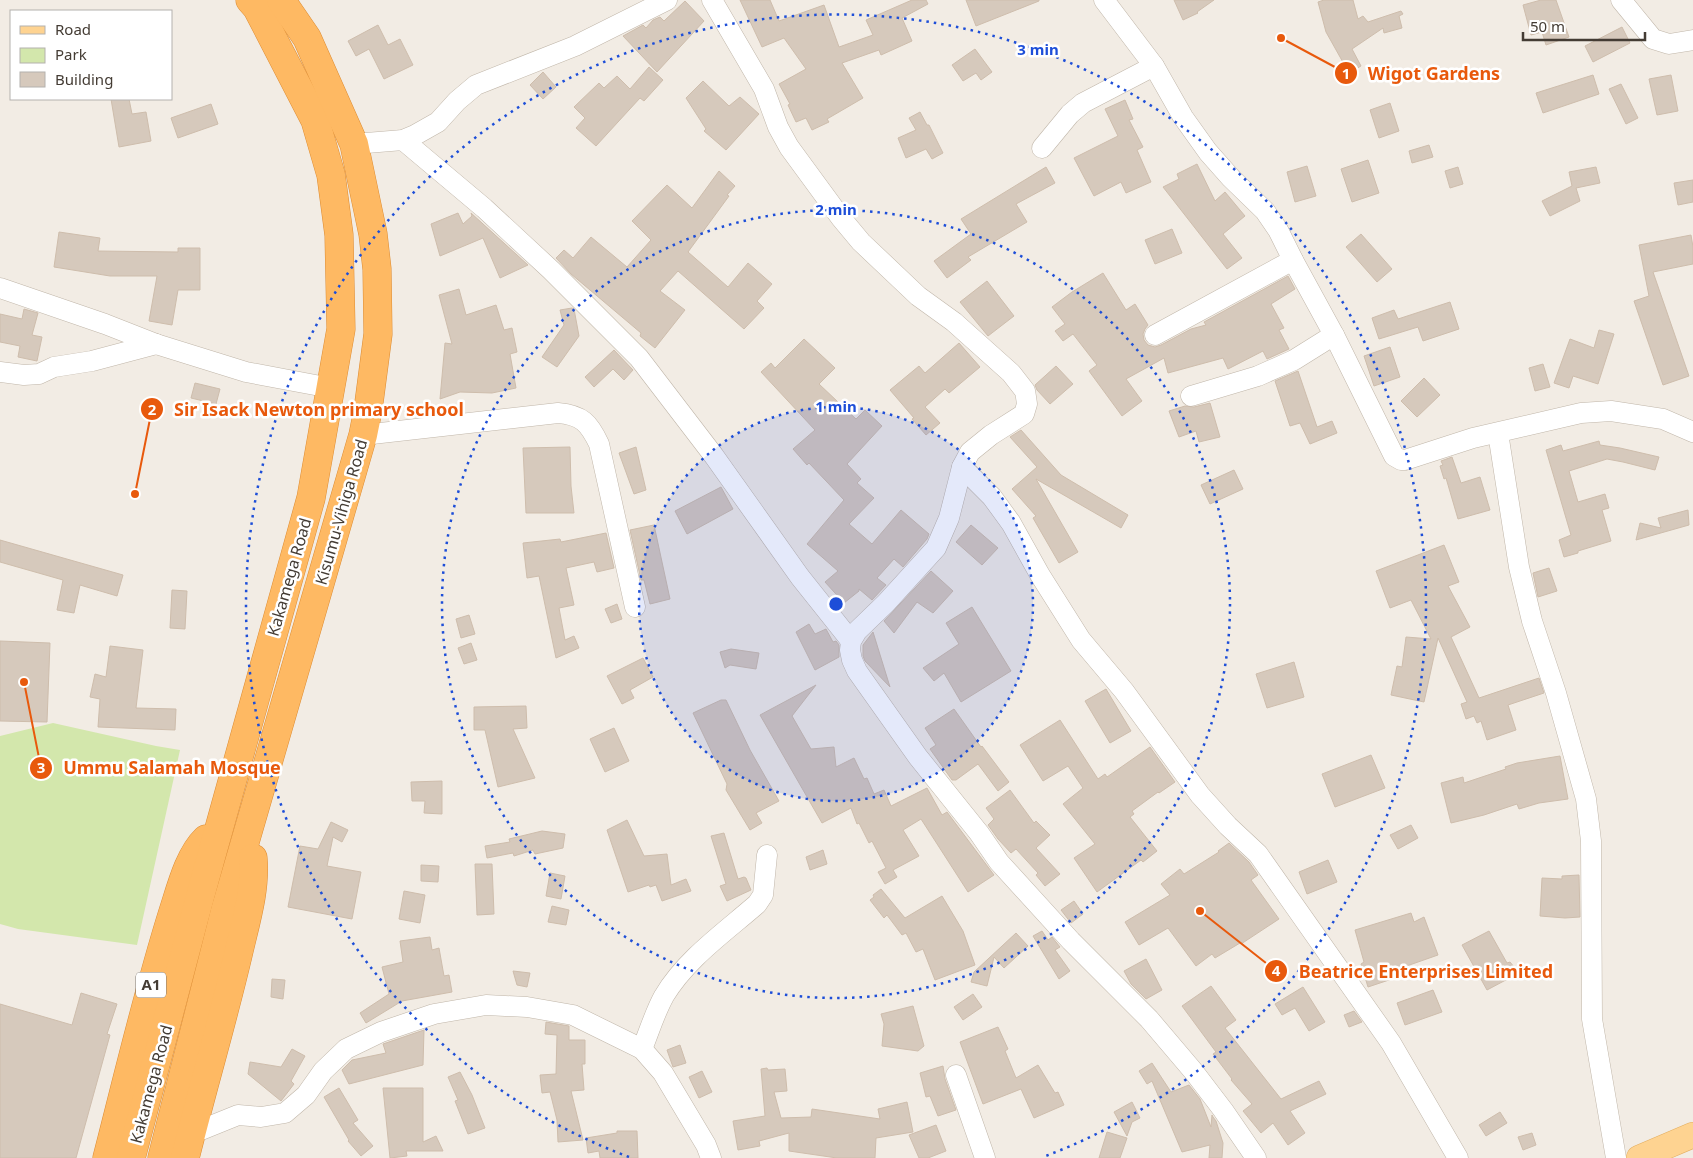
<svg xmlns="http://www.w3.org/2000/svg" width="1693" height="1158" font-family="'Noto Sans',sans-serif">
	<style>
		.green { fill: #d3e7ac }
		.building { fill: #d6c9bc; stroke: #cebdac }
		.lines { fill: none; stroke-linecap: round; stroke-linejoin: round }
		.minor-casing { stroke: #c0b6a9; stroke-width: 21 }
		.major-casing { stroke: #e3ae60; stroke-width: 26 }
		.highway-casing { stroke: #dd8c33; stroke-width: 29 }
		.minor { stroke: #fff; stroke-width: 20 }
		.major { stroke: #fed391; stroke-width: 25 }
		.highway { stroke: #feb963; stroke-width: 28 }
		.ring { fill: none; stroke: #1d4ed8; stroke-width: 2.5; stroke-dasharray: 2.5 5 }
		.labels { text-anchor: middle; stroke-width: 5; stroke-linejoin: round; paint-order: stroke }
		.shield { fill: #fff; stroke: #7c7671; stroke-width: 1 }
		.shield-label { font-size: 15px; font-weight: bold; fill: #443c34 }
		.street-label { font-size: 16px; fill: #443c34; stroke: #fff }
		.centre { fill: #1d4ed8; stroke: #fff; stroke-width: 2.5 }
		.ring-label { font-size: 15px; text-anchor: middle; font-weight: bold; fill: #1d4ed8; stroke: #fff; stroke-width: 5; stroke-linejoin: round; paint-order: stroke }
		.leader { fill: none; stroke: #e8590c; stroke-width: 2 }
		.callout-dot { fill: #e8590c; stroke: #fff; stroke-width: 2 }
		.mark-label { font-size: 15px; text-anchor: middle; font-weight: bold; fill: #fff }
		.callout-label { font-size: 18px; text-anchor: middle; font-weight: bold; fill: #e8590c; stroke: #fff; stroke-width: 5; stroke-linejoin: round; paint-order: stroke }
	</style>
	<rect width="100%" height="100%" fill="#f2ece4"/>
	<path class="green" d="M53 723 156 746 180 750 137 945 18 929 0 924V736Z"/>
	<g class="building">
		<path d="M740 0H770L779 21 824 5 839 47 873 35 866 20 912 0H926L928 4 902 18 912 41 881 55 879 50 842 63 863 98 827 119 829 122 812 130 806 118 796 122 788 105 790 104 779 84 806 69 784 38 762 47Z"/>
		<path d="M966 0H1039V1L976 26Z"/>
		<path d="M1174 0H1214L1197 12 1198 13 1183 20Z"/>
		<path d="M1324 0H1353L1358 19 1363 16 1368 22 1401 11 1403 14 1399 16 1402 28 1384 33 1383 28 1352 49 1361 66 1349 73 1326 32 1318 2Z"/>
		<path d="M1541 0H1556L1569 37 1546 45 1542 32 1531 35 1523 5Z"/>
		<path d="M685 1 704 21 657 72 623 36 643 25 646 28 653 20 660 17 664 21Z"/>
		<path d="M378 25 388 45 400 39 413 65 384 79 369 49 356 56 348 41Z"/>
		<path d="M1622 27 1630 43 1593 62 1585 46Z"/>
		<path d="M975 49 992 72 981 80 976 73 963 81 952 65Z"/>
		<path d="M649 67 663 80 644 101 640 98 596 146 576 128 585 118 574 107 599 83 604 88 617 76 630 89Z"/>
		<path d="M543 72 556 87 543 99 530 85Z"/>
		<path d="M1593 75 1599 94 1543 113 1536 93Z"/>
		<path d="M1671 75 1678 111 1657 115 1649 79Z"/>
		<path d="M703 81 729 106 740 97 759 114 726 150 704 131 706 129 686 98Z"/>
		<path d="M1621 84 1638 118 1626 124 1609 89Z"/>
		<path d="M111 99H129L132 114 146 112 151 141 119 147Z"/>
		<path d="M1125 100 1133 119 1129 120 1143 147 1137 150 1151 182 1126 193 1121 182 1094 196 1074 158 1118 136 1105 109Z"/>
		<path d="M1390 103 1399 131 1379 138 1370 110Z"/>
		<path d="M211 104 218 124 178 138 171 118Z"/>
		<path d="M920 112 927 125H929L943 153 932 159 926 149 906 158 898 138 916 130 909 118Z"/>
		<path d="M1429 145 1433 157 1412 163 1409 151Z"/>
		<path d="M1368 160 1379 193 1352 202 1341 169Z"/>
		<path d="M1197 164 1215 201 1225 192 1245 216 1223 234 1242 258 1227 269 1163 187 1179 179 1177 174Z"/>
		<path d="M1307 166 1316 196 1295 202 1287 172Z"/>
		<path d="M1046 167 1055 183 1016 204 1027 222 968 257 971 260 947 278 934 261 971 234 961 219Z"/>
		<path d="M1458 167 1463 184 1450 188 1445 171Z"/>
		<path d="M1596 167 1600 183 1576 188 1580 201 1550 216 1542 201 1572 186 1569 172Z"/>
		<path d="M719 171 735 186 727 195 729 196 688 252 728 287 748 263 772 284 757 301 764 308 744 329 678 271 660 291 685 310 655 348 640 336 641 333 571 274 556 258 564 250 573 258 591 237 627 267 651 240 632 221 667 185 692 208Z"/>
		<path d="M1693 180V202L1678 205 1674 183Z"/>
		<path d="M458 213 463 224 472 216 471 213 528 265 500 278 483 238 440 256 431 224Z"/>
		<path d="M1172 229 1182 253 1155 264 1145 240Z"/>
		<path d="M59 232 100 238 98 251 178 252V248H200V290H178L172 325 149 321 157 276H110L54 267Z"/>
		<path d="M1361 234 1392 269 1377 282 1346 247Z"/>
		<path d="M1691 235 1693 247V264L1653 272 1689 376 1663 385 1634 301 1649 296 1639 245Z"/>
		<path d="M1103 273 1126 310 1135 304 1148 325 1145 329 1143 334 1144 340 1148 345 1155 347 1161 345 1191 329 1206 325 1204 322 1288 276 1295 289 1271 304 1284 328 1279 330 1289 349 1267 359 1263 351 1228 369 1223 358 1168 373 1164 358 1126 379 1142 401 1122 416 1089 371 1097 365 1073 334 1063 341 1055 331 1065 324 1052 307 1072 292Z"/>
		<path d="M987 281 1014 316 988 336 960 302Z"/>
		<path d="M459 289 466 315 496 305 504 330 512 328 517 352 510 354 516 388 492 393 460 392 440 399 445 343 452 344 439 295Z"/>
		<path d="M1450 302 1459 329 1423 341 1418 327 1379 339 1372 318 1394 310 1398 319Z"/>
		<path d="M572 308 574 309 579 336 557 367 542 357 564 325 560 310Z"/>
		<path d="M24 309 38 313 32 335 42 337 37 361 18 357 20 346 0 342V314L22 319Z"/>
		<path d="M1599 330 1614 334 1598 384 1573 376 1569 388 1554 383 1570 339 1594 348Z"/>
		<path d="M804 339 835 368 819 384 856 419 865 410 882 426 847 464 861 479 857 483 874 498 849 524 872 544 901 510 929 534 927 539 903 567 894 559 877 578 886 585 872 600 859 589V591L844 603 825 582 838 571 807 544 844 500 809 463 807 465 793 449 815 430 761 372 771 363 775 368Z"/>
		<path d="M959 343 980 367 949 393 945 389 925 407 940 423 926 435 912 419 914 418 890 390 919 366 925 373Z"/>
		<path d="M1390 347 1400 377 1374 386 1364 356Z"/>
		<path d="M614 350 633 370 624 380 613 369 594 387 585 377Z"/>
		<path d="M1543 364 1550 387 1535 391 1529 368Z"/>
		<path d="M1056 366 1073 384 1050 404 1037 390 1035 385Z"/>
		<path d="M1298 371 1317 427 1332 421 1337 433 1310 444 1300 423 1290 426 1275 381Z"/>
		<path d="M1424 378 1440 395 1417 417 1401 401Z"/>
		<path d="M195 383 220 389 216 404 191 398Z"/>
		<path d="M1210 403 1220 437 1199 442 1196 431 1179 437 1169 411 1185 406 1194 407Z"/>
		<path d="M1021 430 1061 475 1128 515 1121 528 1036 479 1078 552 1059 563 1033 518 1036 516 1012 489 1037 467 1010 437Z"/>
		<path d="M1599 441 1600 445 1620 448 1659 457 1655 470 1623 462 1607 459 1569 471 1578 502 1605 494 1609 508 1602 510 1611 541 1578 551V553L1564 557 1559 540 1571 535 1546 450 1561 445 1563 451Z"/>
		<path d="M570 447 571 486 574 513H526L523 448Z"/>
		<path d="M636 447 646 490 634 494 619 453Z"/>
		<path d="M1452 457 1461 483 1480 477 1490 510 1458 519 1446 478 1444 479 1440 466 1443 465 1441 461Z"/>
		<path d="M1234 470 1243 489 1210 504 1201 485Z"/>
		<path d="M721 487 733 509 687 534 675 511Z"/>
		<path d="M1688 510 1689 525 1636 540 1640 523 1661 528 1658 518Z"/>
		<path d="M654 525 670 599 650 604 644 580H641L630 530Z"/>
		<path d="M971 525 998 548 982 565 956 542Z"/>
		<path d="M606 533 614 568 597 572 594 562 566 568 574 605 559 608 565 640 574 636 579 648 556 658 539 576 527 578 523 543 560 539 561 542Z"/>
		<path d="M0 540 123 575 117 596 80 585 74 613 57 610 63 580 0 562Z"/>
		<path d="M1444 545 1459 582 1448 586 1470 627 1451 637 1479 698 1539 678 1544 693 1508 705 1516 730 1487 740 1481 721 1477 723 1474 716 1466 719 1461 704 1467 702 1438 638 1424 702 1391 695 1397 666 1402 667 1406 637 1431 639 1411 600 1390 608 1376 571Z"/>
		<path d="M1549 568 1557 591 1538 597 1533 573Z"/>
		<path d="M931 571 953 591 933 613 917 602 894 633 884 621Z"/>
		<path d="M172 590 187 591 185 629 170 628Z"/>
		<path d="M617 604 622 619 611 623 605 609Z"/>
		<path d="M972 607 1011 671 961 702 944 673 934 681 923 668 959 644 946 623Z"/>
		<path d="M469 615 475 634 461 638 456 619Z"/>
		<path d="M809 624 815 634 826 629 833 642 836 641 839 645V657L815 670 796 632Z"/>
		<path d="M873 632 890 687 865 661 863 656V645Z"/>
		<path d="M0 641 50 643 47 722 0 721Z"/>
		<path d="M471 643 477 660 464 664 458 648Z"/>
		<path d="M110 646 143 650 136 708 176 709 175 730 98 727 100 699 90 697 95 674 106 677Z"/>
		<path d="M731 649 759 653 756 669 730 665 725 668 720 652Z"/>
		<path d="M643 658 653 677 630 690 634 698 622 704 607 676Z"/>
		<path d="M1294 662 1304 697 1267 708 1256 674Z"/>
		<path d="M816 685 792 716 811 749 834 747 836 767 854 758 864 779 867 778 874 794 884 790 891 806 927 788 942 815 947 812 994 875 968 892 921 819 903 830 919 856 893 870 897 877 885 884 878 872 886 868 872 841 869 843 859 823 857 824 851 808 822 823 760 715Z"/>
		<path d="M1106 689 1131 731 1110 743 1085 701Z"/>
		<path d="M721 700H726L750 750 779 801 756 813 762 823 750 830 726 790 727 784 693 713Z"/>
		<path d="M526 706 527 728 513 729 535 778 498 787 485 730H474V707Z"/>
		<path d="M954 709 981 747 982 746 1009 782 998 791 978 764 956 780H952L930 749 936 745 925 728Z"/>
		<path d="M1060 720 1098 779 1105 774 1107 777 1150 747 1175 782 1159 793 1158 792 1132 811 1134 814 1130 817 1157 851 1143 862 1141 860 1097 892 1074 858 1095 844 1063 804 1083 788 1068 766 1043 781 1020 745Z"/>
		<path d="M614 728 629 761 605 772 590 739Z"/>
		<path d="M1371 755 1385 788 1335 807 1322 774Z"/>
		<path d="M1560 756 1568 799 1539 803 1519 809 1517 804 1484 815 1451 823 1441 783 1463 777 1464 783 1506 769 1505 767 1517 763Z"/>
		<path d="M442 781V814L424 813 425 801H412L411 782Z"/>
		<path d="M1010 790 1034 823 1036 821 1050 835 1036 848 1060 874 1045 886 1036 875 1038 873 1016 849 1011 853 998 839 988 825 994 819 986 808Z"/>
		<path d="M627 820 644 856 667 854 671 885 686 879 691 891 662 901 656 885 650 887 649 885 628 892 607 830Z"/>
		<path d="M331 822 348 830 342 842 333 837 327 866 361 872 352 919 288 907 300 846 318 849Z"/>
		<path d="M1411 825 1418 838 1398 849 1390 835Z"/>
		<path d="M542 831 565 834 563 848 535 854 533 850 514 856 513 853 487 858 485 846 510 842 509 839Z"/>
		<path d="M724 833 738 879 744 877 746 878 751 890 727 901 720 886 726 884 711 836Z"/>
		<path d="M1229 843 1249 862 1258 875 1251 880 1279 919 1241 944 1240 943 1215 958 1212 954 1196 966 1168 928 1139 945 1125 922 1170 895 1161 884 1180 869 1184 874 1219 852 1218 851Z"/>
		<path d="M823 850 827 864 810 870 806 857Z"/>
		<path d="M1328 860 1337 882 1307 894 1299 872Z"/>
		<path d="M475 864H492L494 914 477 915Z"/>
		<path d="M421 865 439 866 438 882 421 881Z"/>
		<path d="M550 873 565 876 561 899 546 896Z"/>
		<path d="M1579 875 1580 917 1565 918 1540 916 1542 878 1562 879V876Z"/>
		<path d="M881 889 905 918 942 896 963 931 975 965 935 980 923 949 916 952 906 933 902 935 887 915 884 918 870 900 874 897 873 895Z"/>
		<path d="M404 891 425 895 420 923 399 919Z"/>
		<path d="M1074 901 1083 914 1071 923 1061 910Z"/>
		<path d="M552 906 569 910 566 925 548 922Z"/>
		<path d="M1411 913 1414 922 1424 917 1438 955 1398 969 1401 976 1368 987 1361 964 1364 962 1355 930Z"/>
		<path d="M1042 931 1048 940 1052 937 1060 947 1055 950 1070 971 1059 979 1033 936Z"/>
		<path d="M1489 931 1507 963 1510 962 1519 973 1487 990 1462 945Z"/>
		<path d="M1016 933 1028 946 1004 968 994 957 987 986 971 982 974 972Z"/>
		<path d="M430 937 432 950 439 948 444 976 449 975 452 992 402 1001 366 1023 360 1013 389 994 382 967 403 962 400 941Z"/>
		<path d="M1146 959 1162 990 1146 999 1131 984 1124 971Z"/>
		<path d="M513 971 530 973 527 987 517 985Z"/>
		<path d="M272 979 285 980 283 999 271 997Z"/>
		<path d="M1211 986 1236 1020 1225 1028 1281 1099 1319 1081 1326 1094 1290 1111 1305 1133 1288 1145 1273 1123 1261 1133 1243 1111 1252 1104 1231 1080 1232 1079 1213 1054 1216 1052 1182 1006Z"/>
		<path d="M1303 987 1325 1022 1309 1031 1295 1008 1282 1015 1275 1004Z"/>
		<path d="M1433 990 1442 1012 1405 1025 1397 1003Z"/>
		<path d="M81 993 117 1004 107 1034 110 1035 76 1158H0V1004L72 1025Z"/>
		<path d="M973 994 982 1007 963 1020 954 1007Z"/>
		<path d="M913 1006 924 1046 918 1051 882 1046 884 1024 881 1014Z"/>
		<path d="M1354 1011 1362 1022 1349 1027 1344 1015Z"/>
		<path d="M546 1022 569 1026V1040H585V1064H582L584 1090 571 1091 583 1140 558 1142 557 1120 550 1092 542 1093 540 1075 556 1074 557 1035 545 1034Z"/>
		<path d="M998 1027 1008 1049 1005 1051 1016 1078 1038 1065 1055 1093 1058 1092 1064 1105 1034 1118 1021 1089 983 1104 960 1042Z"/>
		<path d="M424 1030 423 1065 349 1084 342 1070 352 1060 386 1053 383 1044Z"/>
		<path d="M680 1045 686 1063 673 1067 667 1050Z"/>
		<path d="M292 1049 305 1056 291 1081 294 1084 281 1101 248 1074 250 1062 281 1067Z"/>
		<path d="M1152 1063 1171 1092 1189 1085 1200 1099 1211 1127 1212 1115 1213 1117 1216 1121 1223 1143 1222 1158H1209L1210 1145 1182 1152 1152 1081 1147 1084 1139 1071Z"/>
		<path d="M943 1066 945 1079 956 1110 938 1116 930 1096 926 1097 920 1073Z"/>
		<path d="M767 1068 768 1070 785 1069 787 1091 774 1092 781 1118 811 1117 812 1109 880 1119 878 1109 907 1102 913 1132 876 1138 875 1158H837L789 1151V1133L759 1141 760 1146 738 1150 733 1121 765 1116 761 1069Z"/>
		<path d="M702 1071 712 1092 699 1098 689 1077Z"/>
		<path d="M460 1072 472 1095 485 1128 468 1134 455 1101 458 1100 448 1077Z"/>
		<path d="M339 1088 358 1120 353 1123 373 1146 361 1156 348 1141 349 1140 324 1097Z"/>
		<path d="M383 1088H423V1142L436 1136 443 1151H406L407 1156 390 1158Z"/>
		<path d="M1132 1102 1140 1118 1132 1122 1127 1136 1114 1112Z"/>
		<path d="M1500 1112 1507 1123 1486 1136 1479 1125Z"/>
		<path d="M936 1125 946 1151 928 1158H919L909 1135Z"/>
		<path d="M617 1131H637L638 1158H600L599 1151 588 1153 586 1138 617 1133Z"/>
		<path d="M1107 1132 1127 1138 1120 1158H1099Z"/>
		<path d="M1532 1133 1536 1145 1523 1150 1518 1137Z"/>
	</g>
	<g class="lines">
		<defs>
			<g id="minor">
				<path d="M712 0 764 89 778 127 789 147 841 218 861 242 918 296 954 322 1011 373 1025 391 1026 397 1027 404 1024 414 991 435 970 452 962 467 949 518 936 548 886 603 857 631 851 641 850 650 852 660 857 671 918 757 979 833 999 862 1071 941 1149 1019 1194 1072 1223 1110 1256 1158"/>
				<path d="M1104 0 1154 66 1183 117 1208 152 1231 178 1265 211 1278 230 1293 260 1334 335 1394 456 1401 460H1405L1473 438 1581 413 1611 411 1663 419 1693 432"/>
				<path d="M1621 0 1653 39 1669 44 1693 40"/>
				<path d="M403 140 484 208 551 270 639 358 714 456 800 577 851 641"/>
				<path d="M354 144 403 140 415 135 438 122 457 101 476 85 575 46 667 0"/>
				<path d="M1042 148 1070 114 1083 103 1154 66"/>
				<path d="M0 288 105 324 156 344 246 372 331 388"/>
				<path d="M1155 335 1293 260"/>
				<path d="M0 372 24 375 39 374 54 367 92 361 156 344"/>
				<path d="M1191 396 1258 376 1294 360 1334 335"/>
				<path d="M1498 433 1519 567 1532 621 1556 693 1586 799 1591 841 1592 1019 1616 1158"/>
				<path d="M363 435 558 413C582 415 589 423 599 444L635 607"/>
				<path d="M962 467 992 497 1011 523 1040 575 1081 640 1124 691 1200 795 1228 826 1258 854 1391 1043 1458 1158"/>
				<path d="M642 1049C649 1032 655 1012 664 996 686 959 725 932 757 904L763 895 767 855"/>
				<path d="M956 1075 985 1158"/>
				<path d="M191 1134 238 1115 261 1117 285 1113 306 1095 323 1071 346 1049 381 1032 434 1014 486 1005 527 1007 573 1015 642 1049 663 1073 706 1145 711 1158"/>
			</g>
			<path id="major" d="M1639 1158 1693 1135"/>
			<g id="highway">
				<path d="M107 1158C128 1077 147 995 172 915 180 891 188 856 206 839"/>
				<path d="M131 1158 198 904 311 498 341 329 339 235 331 175 315 120 257 8 250 0"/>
				<path d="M162 1158 225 911 363 435 368 410 378 334 377 269 373 234 354 144 307 38 281 0"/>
				<path d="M185 1158C202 1090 222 1023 238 955 245 924 256 890 253 858"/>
			</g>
		</defs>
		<use href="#minor" class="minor-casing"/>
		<use href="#major" class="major-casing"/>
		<use href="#highway" class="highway-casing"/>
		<use href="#minor" class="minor"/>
		<use href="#major" class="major"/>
		<use href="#highway" class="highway"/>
	</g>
	<circle cx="836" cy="604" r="197" fill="#1d4ed8" fill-opacity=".12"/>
	<g class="ring">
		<circle cx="836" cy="604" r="197"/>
		<circle cx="836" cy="604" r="394"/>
		<path d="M629 1157A590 590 0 1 1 1043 1157"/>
	</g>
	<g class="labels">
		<rect class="shield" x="136" y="972.5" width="30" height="25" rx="4"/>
		<g class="shield-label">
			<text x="151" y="990">A1</text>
		</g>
		<g class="street-label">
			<text transform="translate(341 512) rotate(-74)" y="6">Kisumu-Vihiga Road</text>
			<text transform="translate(289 577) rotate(-74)" y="6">Kakamega Road</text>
			<text transform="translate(151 1084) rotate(-75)" y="6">Kakamega Road</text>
		</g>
	</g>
	<circle cx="836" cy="604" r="8" class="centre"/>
	<g class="ring-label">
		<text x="1038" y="55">3 min</text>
		<text x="836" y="215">2 min</text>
		<text x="836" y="412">1 min</text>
	</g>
	<path class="leader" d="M1281 38L1346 73M135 494L152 409M24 682L41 768M1200 911L1276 971"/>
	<g class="callout-dot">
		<circle cx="1281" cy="38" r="5"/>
		<circle cx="135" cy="494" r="5"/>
		<circle cx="24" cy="682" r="5"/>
		<circle cx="1200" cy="911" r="5"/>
		<circle cx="1346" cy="73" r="12"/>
		<circle cx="152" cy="409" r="12"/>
		<circle cx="41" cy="768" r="12"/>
		<circle cx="1276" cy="971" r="12"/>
	</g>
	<g class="mark-label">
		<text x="1346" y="79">1</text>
		<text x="152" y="415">2</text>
		<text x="41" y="773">3</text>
		<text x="1276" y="976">4</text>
	</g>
	<g class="callout-label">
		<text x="1434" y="80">Wigot Gardens</text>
		<text x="319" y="416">Sir Isack Newton primary school</text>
		<text x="172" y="774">Ummu Salamah Mosque</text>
		<text x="1426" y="978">Beatrice Enterprises Limited</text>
	</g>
	<rect x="10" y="10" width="162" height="90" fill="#ffffff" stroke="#b4b1ae"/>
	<rect x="20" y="26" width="25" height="8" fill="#fed391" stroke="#b4b1ae"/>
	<text x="55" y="35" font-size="15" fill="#443c34">Road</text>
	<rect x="20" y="48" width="25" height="15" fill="#d3e7ac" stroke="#b4b1ae"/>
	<text x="55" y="60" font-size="15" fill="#443c34">Park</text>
	<rect x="20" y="72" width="25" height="15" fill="#d6c9bc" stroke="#b4b1ae"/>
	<text x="55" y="85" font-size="15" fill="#443c34">Building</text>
	<path d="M1523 32v8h122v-8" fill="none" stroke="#443c34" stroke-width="2.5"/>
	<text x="1530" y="32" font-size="15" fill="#443c34" stroke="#ffffff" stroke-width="4" paint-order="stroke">50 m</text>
</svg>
